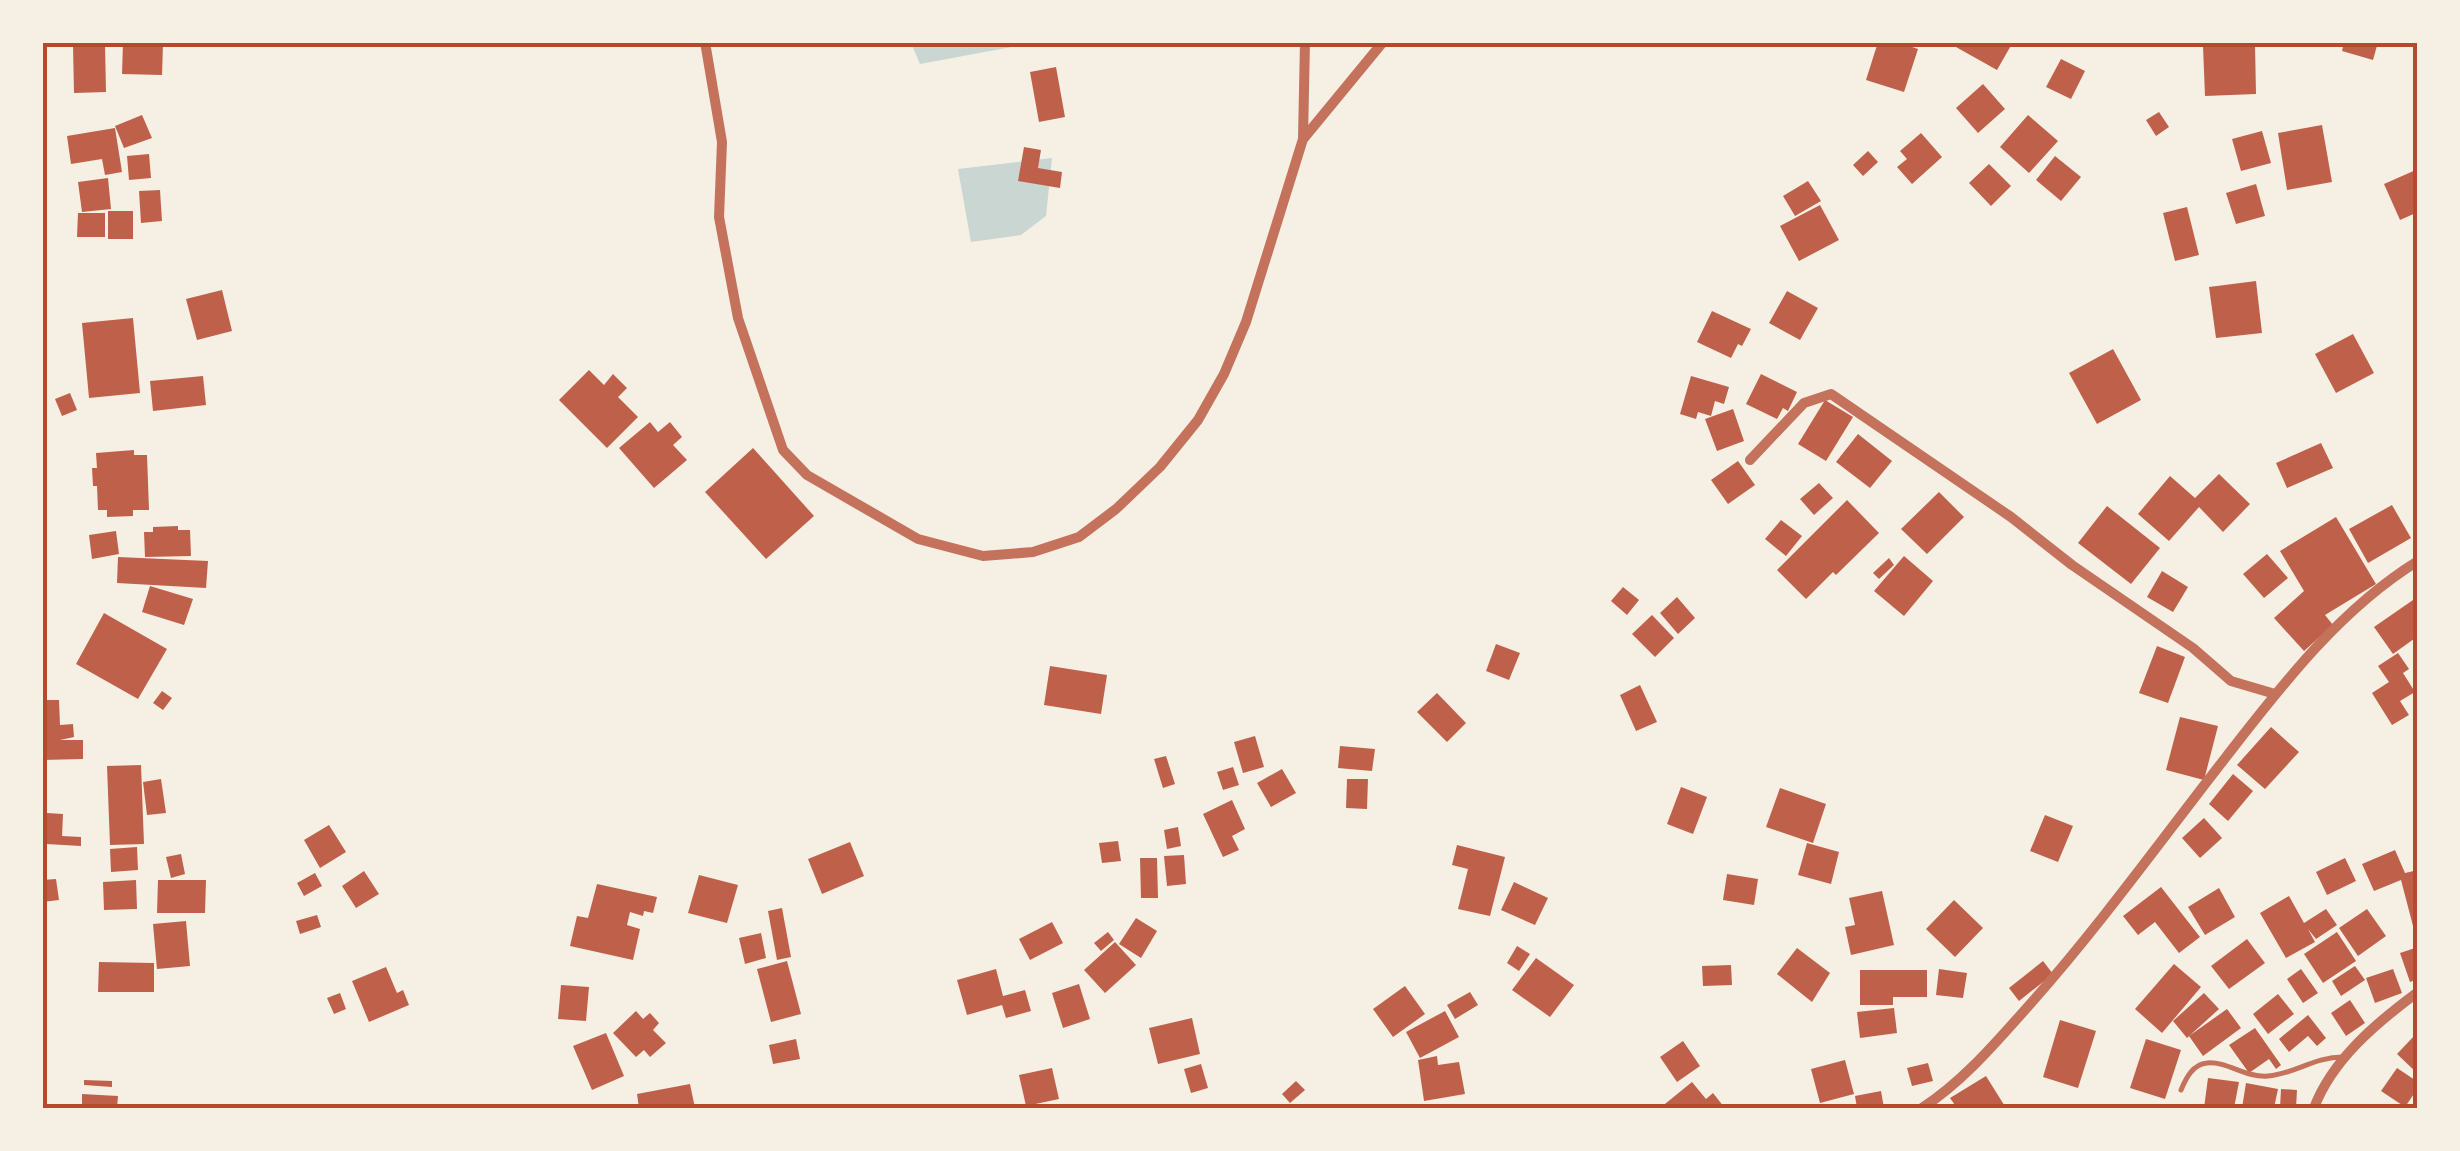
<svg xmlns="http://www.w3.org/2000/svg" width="2460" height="1151" font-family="Merriweather,serif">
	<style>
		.water { fill: #c9d6d2 }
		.building { fill: #bf614a }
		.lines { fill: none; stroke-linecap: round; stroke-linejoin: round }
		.service { stroke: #c5725c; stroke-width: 5 }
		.minor { stroke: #c5725c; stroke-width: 10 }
		.neatline { fill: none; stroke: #b5482f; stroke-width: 4 }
	</style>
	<rect width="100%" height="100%" fill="#f6efe4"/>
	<g class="water">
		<path d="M1038 42 920 64 911 43V42Z"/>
		<path d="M1052 158 1046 216 1021 235 971 242 958 169Z"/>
	</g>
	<g class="building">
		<path d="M1878 42H1898L1918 49 1904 92 1866 80Z"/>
		<path d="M1947 42H2013L1997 70Z"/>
		<path d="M2344 42H2378L2373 60 2342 51Z"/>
		<path d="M123 43 163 44 162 75 122 74Z"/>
		<path d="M105 44 106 92 74 93 73 45Z"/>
		<path d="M2255 45 2256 94 2205 96 2203 46Z"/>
		<path d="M2061 59 2085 71 2071 99 2046 87Z"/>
		<path d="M1056 67 1065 117 1039 122 1030 72Z"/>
		<path d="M1983 84 2005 109 1978 133 1956 108Z"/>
		<path d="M2159 112 2169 127 2156 136 2146 120Z"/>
		<path d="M142 115 152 138 124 148 115 126Z"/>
		<path d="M2028 115 2058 141 2029 173 2000 147Z"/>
		<path d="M2322 125 2332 182 2287 190 2278 133Z"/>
		<path d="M115 128 122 172 105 175 102 159 71 164 67 136Z"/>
		<path d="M2262 131 2271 163 2241 171 2232 139Z"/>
		<path d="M1921 133 1942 157 1912 184 1897 167 1907 159 1900 151Z"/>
		<path d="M1024 147 1041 150 1038 168 1062 172 1060 188 1018 181Z"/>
		<path d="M1868 151 1878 162 1863 176 1853 165Z"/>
		<path d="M149 154 151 178 129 180 127 156Z"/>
		<path d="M2055 156 2081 177 2061 201 2036 180Z"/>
		<path d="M1989 164 2011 186 1991 206 1969 183Z"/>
		<path d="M2418 169V212L2400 220 2384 184Z"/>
		<path d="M108 178 111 209 82 212 78 182Z"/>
		<path d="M1808 181 1821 201 1795 216 1783 196Z"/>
		<path d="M2256 184 2265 216 2236 224 2226 193Z"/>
		<path d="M160 190 162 221 141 223 139 191Z"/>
		<path d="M1820 205 1839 240 1799 261 1780 226Z"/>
		<path d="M2187 207 2199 255 2175 261 2163 213Z"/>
		<rect x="108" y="211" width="25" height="28"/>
		<path d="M78 213H105V237H77Z"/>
		<path d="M2256 281 2262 333 2216 338 2209 287Z"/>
		<path d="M222 290 232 331 197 340 186 299Z"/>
		<path d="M1787 291 1818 308 1800 340 1769 323Z"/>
		<path d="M1712 311 1751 329 1742 346 1738 344 1731 358 1697 342Z"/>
		<path d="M133 318 140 393 89 398 82 323Z"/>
		<path d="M2353 334 2374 373 2336 393 2315 354Z"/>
		<path d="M2113 349 2141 400 2097 424 2069 373Z"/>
		<path d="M589 370 604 385 613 374 627 388 618 397 638 417 607 448 559 400Z"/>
		<path d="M1761 374 1797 392 1788 411 1783 408 1777 419 1746 404Z"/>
		<path d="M203 376 206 405 153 411 150 381Z"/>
		<path d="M1691 376 1729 387 1724 404 1715 401 1711 416 1698 412 1696 419 1680 414Z"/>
		<path d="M70 393 77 410 62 416 55 399Z"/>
		<path d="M1825 400 1853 417 1826 461 1798 444Z"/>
		<path d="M1733 409 1744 441 1717 451 1705 419Z"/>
		<path d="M650 422 658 432 670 422 682 437 673 445 687 460 654 488 619 448Z"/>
		<path d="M1858 434 1892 461 1870 488 1836 462Z"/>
		<path d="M2321 443 2333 468 2287 488 2276 463Z"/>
		<path d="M753 448 814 516 766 559 705 492Z"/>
		<path d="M134 450V455H147L149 510H133V516L107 517V510H98L97 486H93L92 468H97L96 453Z"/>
		<path d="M1738 461 1755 485 1728 504 1711 480Z"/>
		<path d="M2219 474 2250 504 2223 532 2199 507 2169 541 2138 514 2170 476 2195 498Z"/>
		<path d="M1819 483 1833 498 1814 515 1800 499Z"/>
		<path d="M1939 492 1964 517 1927 554 1901 529Z"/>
		<path d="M1847 500 1879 533 1836 575 1833 572 1806 599 1777 570Z"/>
		<path d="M2392 505 2411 538 2368 563 2349 529Z"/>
		<path d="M2107 506 2160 548 2131 584 2078 543Z"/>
		<path d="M2336 517 2376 584 2325 615 2333 625 2304 651 2274 618 2304 591 2280 551Z"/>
		<path d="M1781 520 1802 536 1786 556 1765 539Z"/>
		<path d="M178 526V530H190L191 556 145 557 144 532H153V527Z"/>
		<path d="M116 531 119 554 92 559 89 535Z"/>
		<path d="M2267 554 2288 578 2264 598 2243 574Z"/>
		<path d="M1904 556 1933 581 1904 616 1874 591Z"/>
		<path d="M118 557 208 561 206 588 117 583Z"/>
		<path d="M1889 558 1894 565 1879 579 1873 573Z"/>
		<path d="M2162 571 2188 587 2173 612 2147 597Z"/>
		<path d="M150 586 193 599 184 625 142 612Z"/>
		<path d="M1623 587 1639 600 1627 615 1611 601Z"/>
		<path d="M1677 597 1695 618 1678 634 1660 613Z"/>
		<path d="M2413 600 2418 606V636L2393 654 2374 627Z"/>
		<path d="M104 613 167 649 138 699 76 664Z"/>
		<path d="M1652 615 1674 638 1655 657 1632 634Z"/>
		<path d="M1496 644 1520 653 1509 680 1486 671Z"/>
		<path d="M2157 646 2185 657 2168 703 2139 693Z"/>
		<path d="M2398 653 2409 669 2403 673 2415 692 2400 701 2409 715 2392 725 2372 693 2389 682 2378 666Z"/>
		<path d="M1050 666 1107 675 1101 714 1044 705Z"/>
		<path d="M1640 685 1657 722 1636 731 1620 695Z"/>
		<path d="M162 691 172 698 163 710 153 703Z"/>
		<path d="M1437 693 1466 723 1447 742 1417 712Z"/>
		<path d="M42 700H59L60 725 73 724 74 737 60 740H83V759L42 760Z"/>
		<path d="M2180 717 2218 726 2204 780 2166 770Z"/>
		<path d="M2271 727 2299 752 2265 789 2237 765Z"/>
		<path d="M1255 736 1264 767 1243 773 1234 742Z"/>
		<path d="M1340 746 1375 749 1372 771 1338 768Z"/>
		<path d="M1166 756 1175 784 1163 788 1154 759Z"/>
		<path d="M141 765 144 844 110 845 107 766Z"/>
		<path d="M1233 767 1239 785 1223 790 1217 772Z"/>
		<path d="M1282 769 1296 793 1271 807 1257 783Z"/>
		<path d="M2233 774 2253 791 2228 821 2209 804Z"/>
		<path d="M161 779 166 813 147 815 143 782Z"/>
		<path d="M1347 779H1368L1367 809 1346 808Z"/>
		<path d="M1681 787 1707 797 1693 834 1667 824Z"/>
		<path d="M1780 788 1826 804 1813 843 1766 827Z"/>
		<path d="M1232 800 1245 829 1232 836 1239 850 1223 857 1203 814Z"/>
		<path d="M47 813 63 814 62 836 81 837V846L46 844Z"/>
		<path d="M2045 815 2073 826 2058 862 2030 851Z"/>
		<path d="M2204 818 2222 838 2200 858 2182 838Z"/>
		<path d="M329 825 346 852 320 868 304 840Z"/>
		<path d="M1178 827 1181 846 1167 849 1164 830Z"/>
		<path d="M1118 841 1121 861 1102 863 1099 843Z"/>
		<path d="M850 842 864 876 822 894 808 859Z"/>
		<path d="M1807 843 1839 852 1831 884 1798 875Z"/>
		<path d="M1457 845 1505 857 1490 916 1458 909 1468 869 1452 865Z"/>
		<path d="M137 847 138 870 111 872 110 849Z"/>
		<path d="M2395 850 2405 873 2418 870V925L2413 926 2401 880 2374 891 2362 864Z"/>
		<path d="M181 854 185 874 171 878 166 857Z"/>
		<path d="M1184 855 1186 884 1167 886 1164 856Z"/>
		<path d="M1140 858H1157L1158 898H1141Z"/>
		<path d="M2345 858 2356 881 2327 895 2316 872Z"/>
		<path d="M364 871 379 894 356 908 342 886Z"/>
		<path d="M315 873 322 886 304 896 297 883Z"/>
		<path d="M1727 874 1758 879 1754 905 1723 900Z"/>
		<path d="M699 875 738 885 727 923 688 913Z"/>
		<path d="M56 879 59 900 42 902V880Z"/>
		<path d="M136 880 137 909 104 910 103 882Z"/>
		<path d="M158 880H206L205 913H157Z"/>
		<path d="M1514 882 1548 898 1535 925 1501 910Z"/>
		<path d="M597 884 657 897 653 913 644 911 643 916 630 912 627 925 640 929 633 960 570 946 577 916 588 918Z"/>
		<path d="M2161 887 2200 937 2179 953 2155 922 2138 935 2123 916Z"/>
		<path d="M2219 888 2235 917 2205 935 2188 907Z"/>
		<path d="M1882 891 1894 945 1851 955 1845 927 1855 925 1849 898Z"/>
		<path d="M2289 896 2304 923 2326 909 2337 925 2316 939 2308 929 2315 942 2286 958 2260 913Z"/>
		<path d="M1954 900 1983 928 1955 957 1926 929Z"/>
		<path d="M782 908 791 957 777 960 768 911Z"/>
		<path d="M2367 909 2386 936 2358 956 2339 928Z"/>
		<path d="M317 915 321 927 300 934 296 921Z"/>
		<path d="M1136 918 1157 931 1141 958 1119 944Z"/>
		<path d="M186 921 190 966 157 969 153 924Z"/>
		<path d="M1052 922 1063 943 1030 960 1019 939Z"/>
		<path d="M1108 932 1114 940 1101 951 1094 943Z"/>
		<path d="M2337 932 2356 961 2323 983 2304 954Z"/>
		<path d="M761 933 766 958 745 964 739 938Z"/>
		<path d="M2247 939 2265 963 2229 989 2211 966Z"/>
		<path d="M1115 942 1136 965 1105 993 1084 970Z"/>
		<path d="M1517 946 1530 954 1519 971 1507 963Z"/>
		<path d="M2418 947V979L2410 982 2400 953Z"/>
		<path d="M1797 948 1830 973 1812 1002 1777 974Z"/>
		<path d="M1536 958 1574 985 1550 1017 1512 990Z"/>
		<path d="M787 961 801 1014 771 1022 757 969Z"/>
		<path d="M2043 961 2053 974 2019 1001 2009 988Z"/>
		<path d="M99 962 154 963V992H98Z"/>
		<path d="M2174 964 2201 987 2162 1033 2135 1009Z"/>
		<path d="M1731 965 1732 985 1703 986 1702 966Z"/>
		<path d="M2355 966 2365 980 2341 996 2332 981Z"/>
		<path d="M386 967 397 993 403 990 409 1005 369 1022 352 981Z"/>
		<path d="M996 969 1003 996 1025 990 1031 1011 1006 1018 1002 1005 967 1015 957 980Z"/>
		<path d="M1939 969 1967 973 1963 998 1936 995Z"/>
		<path d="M2301 969 2318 993 2303 1003 2287 979Z"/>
		<path d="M2393 969 2402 993 2375 1003 2366 978Z"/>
		<path d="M1860 970H1927V997H1893V1005H1860Z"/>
		<path d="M1079 984 1090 1019 1063 1028 1052 993Z"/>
		<path d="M561 985 589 987 586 1021 558 1019Z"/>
		<path d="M1405 986 1425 1014 1393 1037 1373 1009Z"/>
		<path d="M1470 992 1478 1005 1455 1019 1447 1005Z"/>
		<path d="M340 993 346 1009 334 1014 327 998Z"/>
		<path d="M2204 993 2219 1009 2187 1038 2173 1021Z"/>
		<path d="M2278 994 2294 1014 2268 1034 2253 1014Z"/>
		<path d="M2350 1000 2365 1023 2346 1036 2331 1013Z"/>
		<path d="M1894 1008 1897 1033 1860 1038 1857 1012Z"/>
		<path d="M2227 1009 2241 1028 2203 1056 2189 1036Z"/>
		<path d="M636 1011 643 1019 650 1013 659 1023 653 1030 666 1043 650 1057 644 1050 636 1057 613 1033Z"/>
		<path d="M1445 1011 1459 1037 1420 1058 1406 1032Z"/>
		<path d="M2308 1015 2326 1038 2317 1046 2308 1036 2289 1052 2279 1039Z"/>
		<path d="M1192 1018 1200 1054 1158 1064 1149 1028Z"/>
		<path d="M2060 1020 2096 1031 2078 1088 2043 1077Z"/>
		<path d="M2255 1028 2281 1065 2276 1069 2269 1059 2249 1073 2229 1045Z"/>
		<path d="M606 1033 624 1076 592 1090 573 1046Z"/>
		<path d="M2414 1036 2418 1039V1074L2397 1054Z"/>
		<path d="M796 1039 800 1059 773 1064 769 1045Z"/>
		<path d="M2146 1039 2181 1050 2165 1099 2130 1088Z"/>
		<path d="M1683 1041 1700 1066 1677 1082 1660 1057Z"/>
		<path d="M1437 1056 1438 1065 1459 1062 1465 1094 1424 1101 1418 1060Z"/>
		<path d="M1845 1060 1854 1094 1820 1103 1811 1069Z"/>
		<path d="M1928 1063 1933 1081 1912 1086 1907 1068Z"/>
		<path d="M1201 1064 1208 1088 1191 1093 1184 1069Z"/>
		<path d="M1052 1068 1059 1099 1026 1106 1019 1075Z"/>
		<path d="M2397 1068 2418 1082V1088L2405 1107 2381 1091Z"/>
		<path d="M1986 1076 2006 1108H1957L1950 1098Z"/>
		<path d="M2208 1078 2239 1082 2234 1108H2204Z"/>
		<path d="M84 1080 112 1081V1087L84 1085Z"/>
		<path d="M1296 1081 1305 1090 1290 1103 1282 1094Z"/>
		<path d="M1692 1082 1706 1099 1713 1093 1724 1107 1660 1108Z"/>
		<path d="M2246 1083 2278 1089 2274 1108H2242Z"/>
		<path d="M690 1084 695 1108H639L637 1094Z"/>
		<path d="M2281 1089 2297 1090 2296 1108H2280Z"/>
		<path d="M1881 1091 1884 1108H1857L1855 1096Z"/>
		<path d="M82 1094 118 1096 117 1108H82Z"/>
	</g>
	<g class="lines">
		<path class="service" d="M2181 1090C2186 1078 2193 1064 2207 1063 2227 1061 2246 1078 2268 1076 2295 1074 2313 1057 2343 1057"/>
		<g class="minor">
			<path d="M705 42 722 142 719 217 738 318 783 450 807 475 918 539 983 556 1033 552 1079 537 1116 509 1160 467 1198 420 1224 374 1246 322 1303 139 1305 42"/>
			<path d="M1304 138 1383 42"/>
			<path d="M1750 460 1804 403 1831 394 2011 517 2072 565 2193 648 2231 681 2275 694"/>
			<path d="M1922 1108C1964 1081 1998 1040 2032 1002 2101 924 2162 839 2226 757 2282 685 2340 609 2418 561"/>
			<path d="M2314 1108C2332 1060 2376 1023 2418 992"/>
		</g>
	</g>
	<rect width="2460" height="1151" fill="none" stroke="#f6efe4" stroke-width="90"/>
	<rect x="45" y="45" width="2370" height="1061" class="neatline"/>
</svg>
